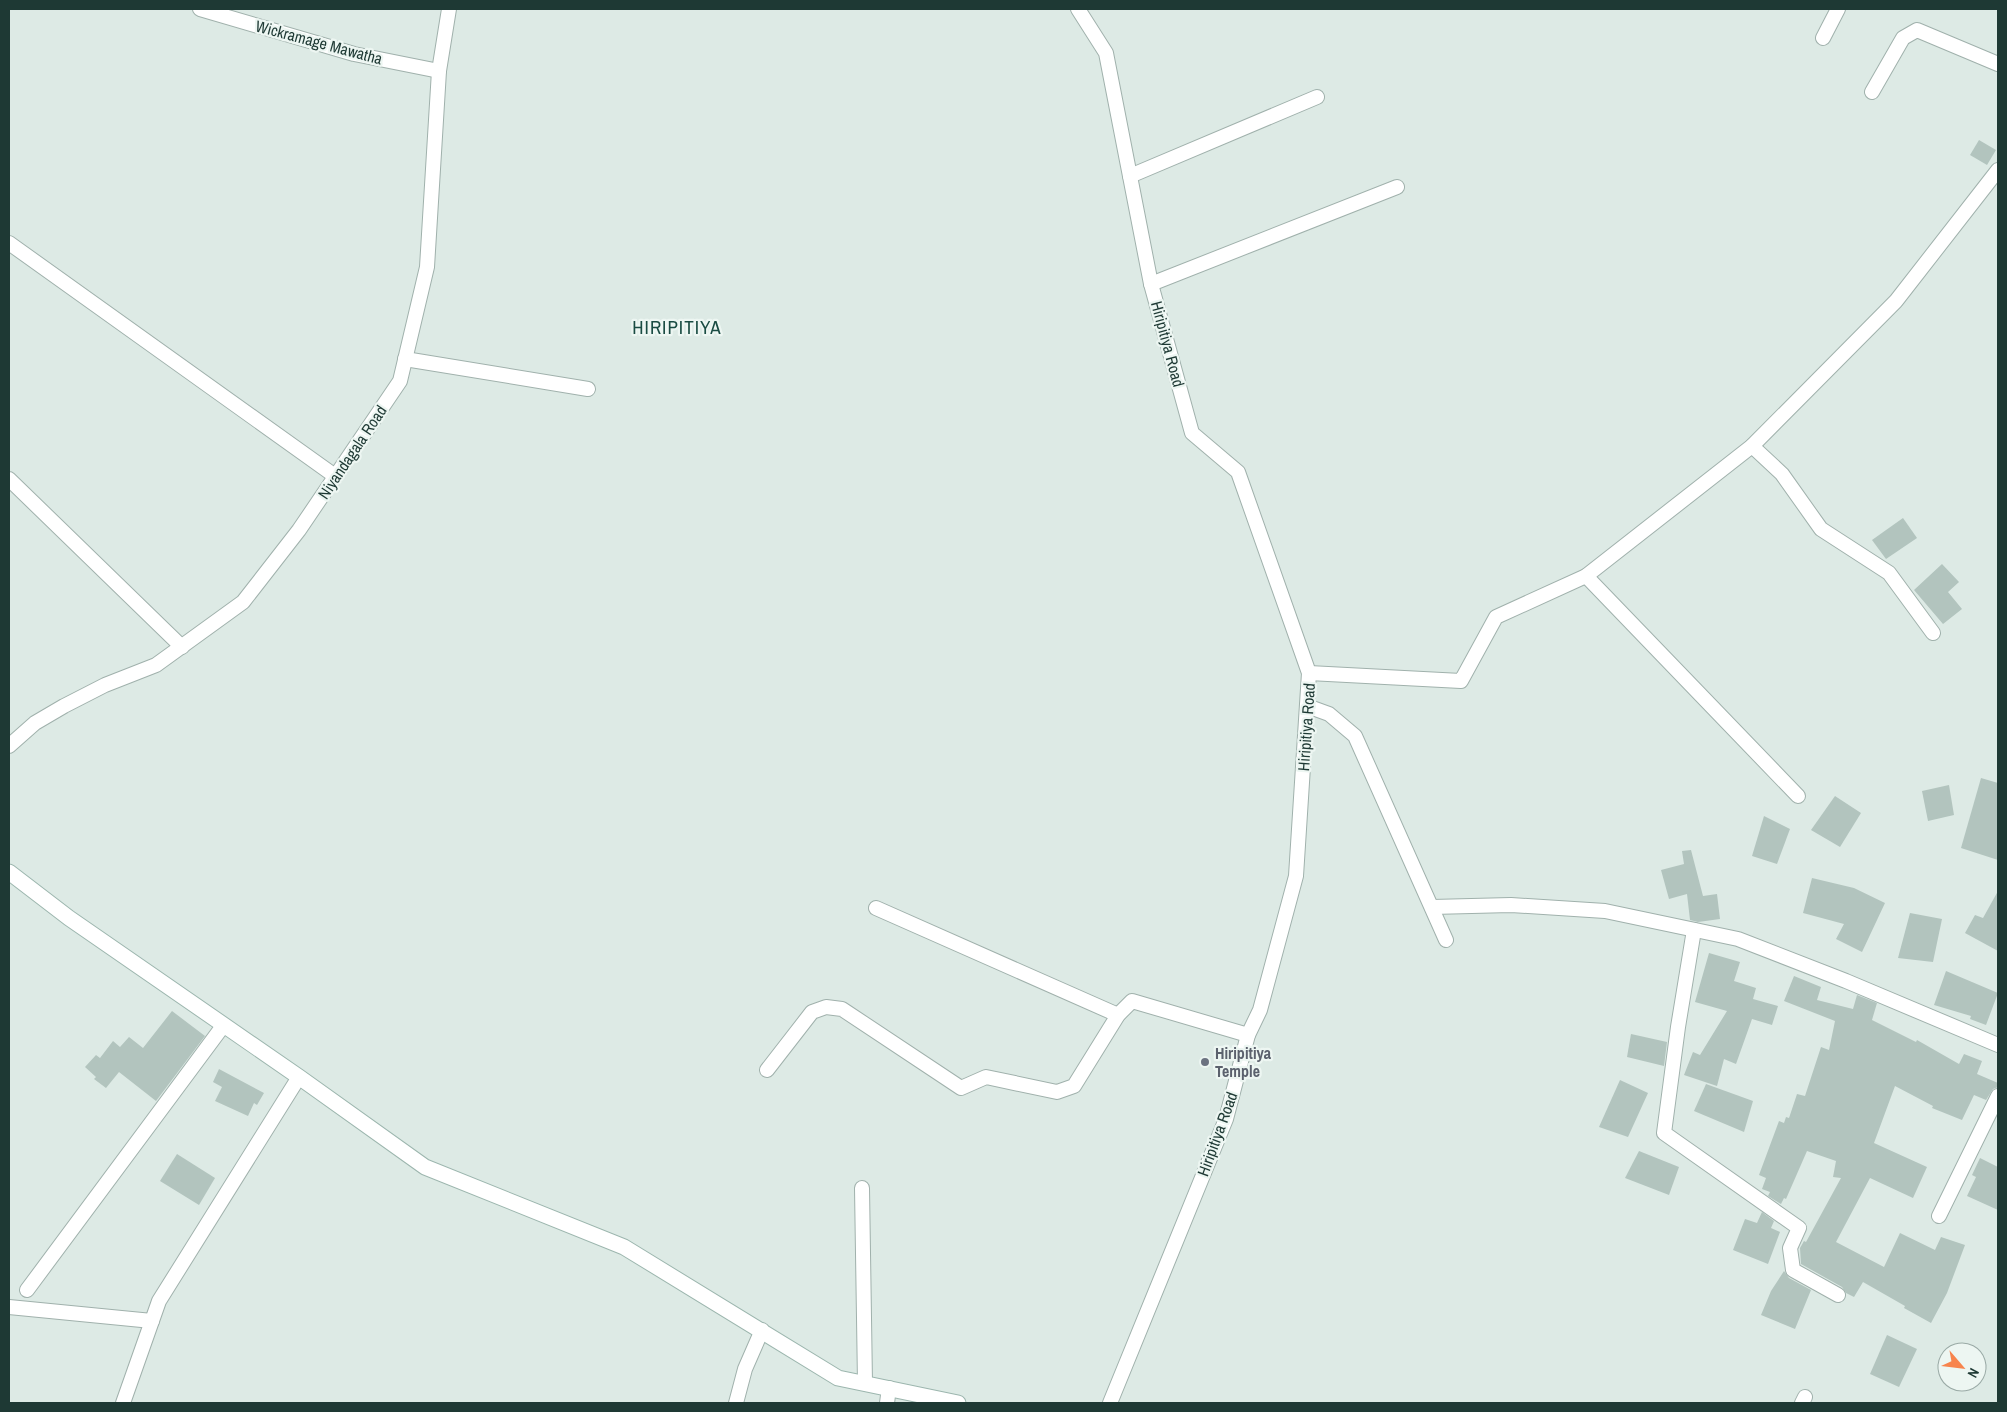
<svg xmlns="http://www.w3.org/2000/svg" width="2007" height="1412" font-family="'Archivo Narrow',sans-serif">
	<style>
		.building { fill: #b2c4be }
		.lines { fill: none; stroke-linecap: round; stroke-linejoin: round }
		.street-casing { stroke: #a0b1ac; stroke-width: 16 }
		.secondary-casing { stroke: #9cb6ae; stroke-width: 17 }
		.street { stroke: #fff; stroke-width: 14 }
		.secondary { stroke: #fff; stroke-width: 15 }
		.worship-dot { fill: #6b7280; stroke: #edf6f2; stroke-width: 2 }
		.labels { text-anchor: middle; stroke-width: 4.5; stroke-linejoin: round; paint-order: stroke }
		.street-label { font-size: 16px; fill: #1e3934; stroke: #edf6f2 }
		.worship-label { font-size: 16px; font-weight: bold; fill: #5b616d; stroke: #edf6f2; text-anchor: start }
		.quarter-label { font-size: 19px; letter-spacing: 1px; fill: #1a4c43; stroke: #edf6f2 }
	</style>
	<rect width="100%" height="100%" fill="#ddeae5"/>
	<g class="building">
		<path d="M1979 140 1996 150 1987 165 1970 155Z"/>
		<path d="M1903 518 1917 538 1886 559 1872 540Z"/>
		<path d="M1942 564 1959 582 1948 592 1962 609 1943 624 1914 590Z"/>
		<path d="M1981 778 1998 783V860L1961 848Z"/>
		<path d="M1949 785 1954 815 1928 821 1922 791Z"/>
		<path d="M1835 796 1861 813 1840 847 1811 830Z"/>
		<path d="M1764 816 1790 829 1777 864 1752 856Z"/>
		<path d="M1691 850 1703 896 1717 894 1720 919 1698 922 1690 920 1687 894 1669 899 1661 870 1684 864 1682 851Z"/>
		<path d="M1812 878 1854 888 1885 903 1862 952 1836 939 1844 924 1803 913Z"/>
		<path d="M1998 891V951L1965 933 1975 915 1983 918Z"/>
		<path d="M1910 913 1942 919 1933 962 1898 958Z"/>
		<path d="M1709 953 1740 962 1734 981 1756 988 1753 999 1778 1006 1772 1025 1752 1019 1736 1064 1724 1059 1717 1086 1684 1075 1693 1052 1700 1055 1727 1011 1695 1002Z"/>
		<path d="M1946 971 1998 993 1986 1025 1970 1019 1971 1016 1934 1005Z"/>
		<path d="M1794 976 1821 987 1817 1000 1853 1009 1857 995 1877 1003 1872 1020 1916 1042 1917 1040 1959 1064 1964 1054 1982 1061 1977 1074 1998 1083V1087L1993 1089 1986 1100 1974 1095 1962 1120 1932 1108 1933 1106 1895 1086 1874 1143 1927 1167 1913 1198 1870 1178 1836 1242 1884 1267 1900 1233 1935 1250 1941 1237 1965 1245 1947 1293 1931 1323 1904 1308 1905 1306 1863 1282 1854 1297 1846 1293 1842 1287 1801 1264 1800 1248 1804 1241 1806 1242 1841 1178 1833 1177 1836 1161 1807 1151 1786 1199 1784 1198 1781 1204 1768 1196 1770 1192 1762 1189 1766 1178 1759 1175 1779 1121 1784 1123 1786 1117 1789 1118 1797 1094 1805 1096 1821 1047 1829 1050 1835 1021 1784 1001Z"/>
		<path d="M172 1011 205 1036 156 1101 119 1072 106 1088 94 1079 96 1077 85 1067 96 1055 100 1058 113 1041 120 1047 129 1037 143 1048Z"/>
		<path d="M1631 1034 1667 1042 1664 1066 1627 1057Z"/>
		<path d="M219 1069 264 1093 257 1105 254 1103 248 1116 215 1101 222 1087 213 1082Z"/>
		<path d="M1620 1080 1648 1093 1628 1137 1599 1127Z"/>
		<path d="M1706 1084 1753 1101 1744 1132 1694 1111Z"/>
		<path d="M1639 1151 1679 1167 1669 1195 1625 1178Z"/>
		<path d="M177 1154 215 1178 199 1205 160 1181Z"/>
		<path d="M1980 1158 1998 1167V1210L1967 1196 1976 1177 1972 1175Z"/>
		<path d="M1762 1212 1774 1221 1771 1228 1780 1232 1768 1264 1733 1250 1745 1219 1757 1223Z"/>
		<path d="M1784 1271 1789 1278 1811 1290 1795 1329 1761 1315 1771 1291Z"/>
		<path d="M1887 1335 1917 1349 1899 1387 1870 1374Z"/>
	</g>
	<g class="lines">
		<defs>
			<g id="street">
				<path d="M200 9 354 54 439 71"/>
				<path d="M1078 9 1106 53 1151 284 1192 433 1238 472 1309 673 1296 876 1260 1010 1248 1035 1226 1119 1110 1403"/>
				<path d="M1823 38 1838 9"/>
				<path d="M1872 92 1903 38 1917 30 1998 64"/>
				<path d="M1130 176 1317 97"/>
				<path d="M9 243 335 476"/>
				<path d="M1151 284 1397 187"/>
				<path d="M405 359 588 389"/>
				<path d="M1752 446 1782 474 1821 529 1889 573 1933 633"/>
				<path d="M9 479 182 647"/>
				<path d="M1586 576 1798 796"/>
				<path d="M1309 673 1461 681 1496 617 1586 576 1752 446 1896 301 1998 170"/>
				<path d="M1307 706 1329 714 1355 736 1446 940"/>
				<path d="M9 746 35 723 64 706 105 685 156 665 243 602 299 530 400 381 427 267 439 71 449 9"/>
				<path d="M1432 907 1511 905 1605 911 1738 939 1846 981 1998 1045"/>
				<path d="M876 908 1118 1015"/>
				<path d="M1694 930 1678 1027 1664 1133 1799 1228 1790 1248 1793 1270 1838 1295"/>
				<path d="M767 1070 812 1012 826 1007 842 1009 961 1088 986 1077 1057 1092 1074 1086 1118 1015 1132 1001 1248 1035"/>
				<path d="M862 1188 865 1383"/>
				<path d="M1939 1216 1998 1096"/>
				<path d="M27 1290 223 1026"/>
				<path d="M9 1307 152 1321"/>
				<path d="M123 1403 159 1301 299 1077"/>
				<path d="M736 1403 745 1369 762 1330"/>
				<path d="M887 1403 889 1388"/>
				<path d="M1802 1403 1805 1397"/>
			</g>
			<path id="secondary" d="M9 872 69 918 299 1077 425 1167 624 1247 838 1378 958 1403"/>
		</defs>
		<use href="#street" class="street-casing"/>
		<use href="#secondary" class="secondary-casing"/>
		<use href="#street" class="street"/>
		<use href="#secondary" class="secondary"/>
	</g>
	<circle class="worship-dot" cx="1205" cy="1062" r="5"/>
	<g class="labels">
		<g class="street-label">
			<text transform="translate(319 42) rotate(15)" y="6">Wickramage Mawatha</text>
			<text transform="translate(1168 344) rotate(75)" y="6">Hiripitiya Road</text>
			<text transform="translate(352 452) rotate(-56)" y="6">Niyandagala Road</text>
			<text transform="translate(1306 727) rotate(-86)" y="6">Hiripitiya Road</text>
			<text transform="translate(1217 1134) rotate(-70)" y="6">Hiripitiya Road</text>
		</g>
		<g class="worship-label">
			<text x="1215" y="1059">Hiripitiya<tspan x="1215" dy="18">Temple</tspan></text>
		</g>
		<g class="quarter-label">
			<text x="677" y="334">HIRIPITIYA</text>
		</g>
	</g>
	<rect width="2007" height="1412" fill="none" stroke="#1e3934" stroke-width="20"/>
	<g transform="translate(1962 1367) rotate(118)"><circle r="24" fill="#edf6f2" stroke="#9aaaa6"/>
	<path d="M0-4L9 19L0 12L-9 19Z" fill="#f7844d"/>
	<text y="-8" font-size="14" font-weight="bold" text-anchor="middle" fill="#1e3934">N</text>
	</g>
</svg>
